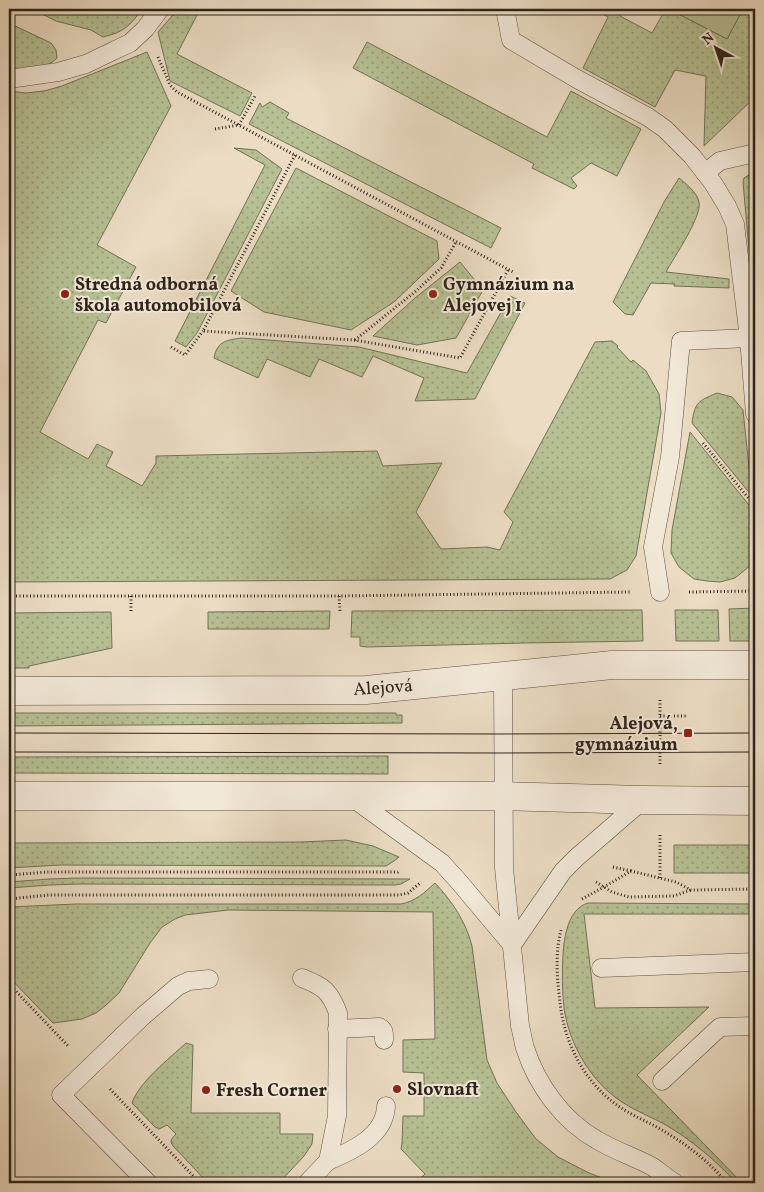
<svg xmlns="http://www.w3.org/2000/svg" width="764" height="1192" font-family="Vollkorn,serif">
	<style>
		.green { fill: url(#green-dots); stroke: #727256 }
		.pitch { fill: #b6c094; stroke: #727256 }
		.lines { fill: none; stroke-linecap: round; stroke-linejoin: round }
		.service-casing { stroke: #5c5144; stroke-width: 19 }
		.tertiary-casing { stroke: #5c5144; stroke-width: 29 }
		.path { stroke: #2d2319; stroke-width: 3; stroke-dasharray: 1 2.5; stroke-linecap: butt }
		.service { stroke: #f2e8d8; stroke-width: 18 }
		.tertiary { stroke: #f2e8d8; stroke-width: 28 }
		.tram { stroke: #2d2319; stroke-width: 1 }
		.poi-dot { fill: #8f2418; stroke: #f2e8d8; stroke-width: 2 }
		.labels { text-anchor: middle; stroke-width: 4; stroke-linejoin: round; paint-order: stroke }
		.poi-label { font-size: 18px; font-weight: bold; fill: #2d2319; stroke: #f2e8d8; text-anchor: start }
		.street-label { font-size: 18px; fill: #2d2319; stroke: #f2e8d8 }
	</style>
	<defs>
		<pattern id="green-dots" width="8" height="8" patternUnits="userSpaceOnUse" patternTransform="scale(1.25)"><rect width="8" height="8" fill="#b6c094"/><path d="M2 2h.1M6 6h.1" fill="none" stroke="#949c78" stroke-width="1.8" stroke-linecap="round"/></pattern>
	</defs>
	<rect width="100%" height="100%" fill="#ebdcc3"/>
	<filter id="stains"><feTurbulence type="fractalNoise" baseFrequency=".004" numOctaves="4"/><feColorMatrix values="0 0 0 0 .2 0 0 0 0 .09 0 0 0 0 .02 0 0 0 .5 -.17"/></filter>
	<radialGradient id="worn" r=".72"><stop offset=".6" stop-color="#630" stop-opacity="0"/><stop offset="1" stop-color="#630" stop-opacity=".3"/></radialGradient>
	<g class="green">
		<path d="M32 9H142C130 26 124 32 103 37L91 30 56 21Z"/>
		<path d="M183 9 197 15 177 54 252 93 240 116 170 81 158 32 173 15Z"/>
		<path d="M594 9H623L620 16 652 33 664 12 658 9H669L727 39 743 9H755V97L704 146 706 76 675 70 655 107 583 68 608 17Z"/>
		<path d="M9 23 51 43 56 50 57 58C45 70 25 72 9 68Z"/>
		<path d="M367 42 547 137 571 91 641 129 617 176 591 163 571 178 577 186 574 189 532 168 534 164 353 68Z"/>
		<path d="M147 52 171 106 97 245 136 267 106 323 98 320 40 432 88 459 97 444 113 452 106 466 142 486 156 463V456L377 451 383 466 442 463 416 512 441 549 487 547 500 550 513 522 504 512 595 342 612 341 618 346 617 347 631 362 633 360 646 371 659 394 661 413 636 556 627 570 610 579 9 582V91L26 93 44 91 62 86Z"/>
		<path d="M270 102 289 113 286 118 501 228 491 248 249 124 260 103 262 107Z"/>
		<path d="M234 148 256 150 282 169 197 333 186 347 175 341 265 165Z"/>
		<path d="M296 168 437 241 439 259 394 302 351 330 264 312 231 291Z"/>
		<path d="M749 175 753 215 755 214V317L743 182 744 178Z"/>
		<path d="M679 178C686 184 697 192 699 202 702 217 674 257 666 272L729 279V288L674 286 675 284 651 283 633 315 625 314 613 302 664 202Z"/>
		<path d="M460 262 483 290 456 338 417 345 373 336 415 298Z"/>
		<path d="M510 296 525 303 475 399 415 401 424 378 373 356 362 377 319 359 310 377 267 359 258 378 214 358C217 341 227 340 242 338L359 347 467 373Z"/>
		<path d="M717 393 732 397 743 410 752 496 692 423C695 402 698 401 717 393Z"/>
		<path d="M690 432 753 510 755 532V547L751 565 735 578 720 582 707 581 694 579 679 567 671 553 672 530Z"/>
		<path d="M755 608V641H730L729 609Z"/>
		<path d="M642 610 643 641 524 643 367 647 360 646V637H351L352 611Z"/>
		<path d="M675 610H718L719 641H676Z"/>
		<path d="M330 611 329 629H208V612Z"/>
		<path d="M111 612 112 648 29 666V668H9V613Z"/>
		<path d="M9 713H396V715H402V723L9 726Z"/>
		<path d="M388 756V774L9 773V757Z"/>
		<path d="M346 840 373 846 399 857 394 861 386 866 60 865 9 868V843L301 842Z"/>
		<path d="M674 845H755V871L754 873H674Z"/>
		<path d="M49 879 78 878 410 879 401 884 395 885 79 884 50 885 9 888V882Z"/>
		<path d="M435 883C452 901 466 922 472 946L487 1060 497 1083 516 1112 536 1139 558 1157 587 1172 614 1183H415L425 1174 401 1149 402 1143 403 1116H424V1073L403 1072V1040L435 1039 433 912 228 910 185 915 175 919 162 927 150 943 119 993 105 1006 96 1013 82 1019 53 1023 9 977V907L76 904H401C416 901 424 893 435 883Z"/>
		<path d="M588 903 755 904V914H584L595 1008 709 1007 637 1075 742 1183H736C717 1161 691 1140 666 1125 652 1117 635 1111 622 1102 591 1082 569 1044 564 1008 562 990 562 972 563 955 564 937 568 909 588 903Z"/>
		<path d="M186 1043 193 1045 191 1113H280V1134H313L312 1144 304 1156 279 1183H208L173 1146C169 1141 172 1138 176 1134L167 1125 159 1129 155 1127 132 1103C139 1082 170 1058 186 1043Z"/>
	</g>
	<path class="pitch" d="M669 9H743L727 39Z"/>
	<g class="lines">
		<defs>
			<g id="service">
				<path d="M505 9 511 40 577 79 648 117 665 129 692 156 713 183 727 206 735 224 749 338 755 414"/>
				<path d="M9 79 58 72 86 64 111 52 130 43 145 29 160 9"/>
				<path d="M705 173 720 161 755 153"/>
				<path d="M660 592 653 547 670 457 681 341 749 338"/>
				<path d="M503 676 504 868 520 1026C522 1033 523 1041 525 1048 537 1085 563 1121 597 1140 615 1151 635 1157 653 1167 660 1172 667 1178 675 1183"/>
				<path d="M350 796 442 863 460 883 512 945"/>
				<path d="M512 945 563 871 576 858 643 800"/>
				<path d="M601 968 755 962"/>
				<path d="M302 978C323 986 330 991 338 1013L337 1116 328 1161 307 1183"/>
				<path d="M337 1029 379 1027C385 1030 384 1034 384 1040"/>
				<path d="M662 1081 720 1027 755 1026"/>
				<path d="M328 1161C352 1151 385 1136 386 1106"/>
				<path d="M148 1183 61 1095 143 1016 178 986 189 981 209 979"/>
			</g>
			<g id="tertiary">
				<path d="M9 691 366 690 612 665H755"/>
				<path d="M9 796H503L643 800 755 801"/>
			</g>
		</defs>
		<use href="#service" class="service-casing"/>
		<use href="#tertiary" class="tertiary-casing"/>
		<g class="path">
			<path d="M158 57 170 85 177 92 513 272"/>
			<path d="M215 129 239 125 255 96"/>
			<path d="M295 155 203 331 354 340 460 358 508 270"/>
			<path d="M355 340 416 291 441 268 456 242"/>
			<path d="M171 347 185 355 203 331"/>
			<path d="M703 443 755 506"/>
			<path d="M689 592 755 591"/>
			<path d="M9 596H339L631 592"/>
			<path d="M131 596V613"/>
			<path d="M339 596 340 611"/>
			<path d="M660 700V766"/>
			<path d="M660 716H687"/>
			<path d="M660 835V878"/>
			<path d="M613 867 631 871"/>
			<path d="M9 875 48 872H398L400 871"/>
			<path d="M596 882 612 892 629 897 674 896 691 890"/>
			<path d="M9 899 49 895H399L408 893 420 883"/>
			<path d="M582 899 604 887 631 871 676 882 691 890 755 889"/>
			<path d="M561 930C555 953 557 979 560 1002 564 1042 584 1082 617 1105 628 1113 641 1119 653 1125 682 1141 706 1158 727 1183"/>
			<path d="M9 984 69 1047"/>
			<path d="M110 1089 200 1183"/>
		</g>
		<use href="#service" class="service"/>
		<use href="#tertiary" class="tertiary"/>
		<g class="tram">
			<path d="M9 733 503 734 755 733"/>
			<path d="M9 752 503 753 755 752"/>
		</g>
	</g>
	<g class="poi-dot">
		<circle cx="65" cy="294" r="5"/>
		<circle cx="433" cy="294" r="5"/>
		<rect x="683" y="728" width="10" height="10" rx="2.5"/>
		<circle cx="397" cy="1089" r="5"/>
		<circle cx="206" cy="1090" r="5"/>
	</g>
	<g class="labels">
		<g class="poi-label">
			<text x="75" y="290">Stredná odborná<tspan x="75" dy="21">škola automobilová</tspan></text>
			<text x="443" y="290">Gymnázium na<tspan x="443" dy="21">Alejovej 1</tspan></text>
			<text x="678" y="729" text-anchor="end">Alejová,<tspan x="678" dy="21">gymnázium</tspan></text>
			<text x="407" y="1095">Slovnaft</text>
			<text x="216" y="1096">Fresh Corner</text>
		</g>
		<g class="street-label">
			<text transform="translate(383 687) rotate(-4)" y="6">Alejová</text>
		</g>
	</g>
	<rect width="764" height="1192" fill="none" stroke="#ebdcc3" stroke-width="30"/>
	<rect x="10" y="10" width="744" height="1172" fill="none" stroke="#2d2319" stroke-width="2.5"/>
	<rect x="15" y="15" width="734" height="1162" fill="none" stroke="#2d2319"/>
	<g transform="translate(716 48) rotate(320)" stroke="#f2e8d8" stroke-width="4" paint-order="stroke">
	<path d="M0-4L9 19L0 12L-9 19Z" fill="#2d2319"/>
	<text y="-8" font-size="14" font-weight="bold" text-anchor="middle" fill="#2d2319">N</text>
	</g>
	<rect width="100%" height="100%" filter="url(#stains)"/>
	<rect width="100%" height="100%" fill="url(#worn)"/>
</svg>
